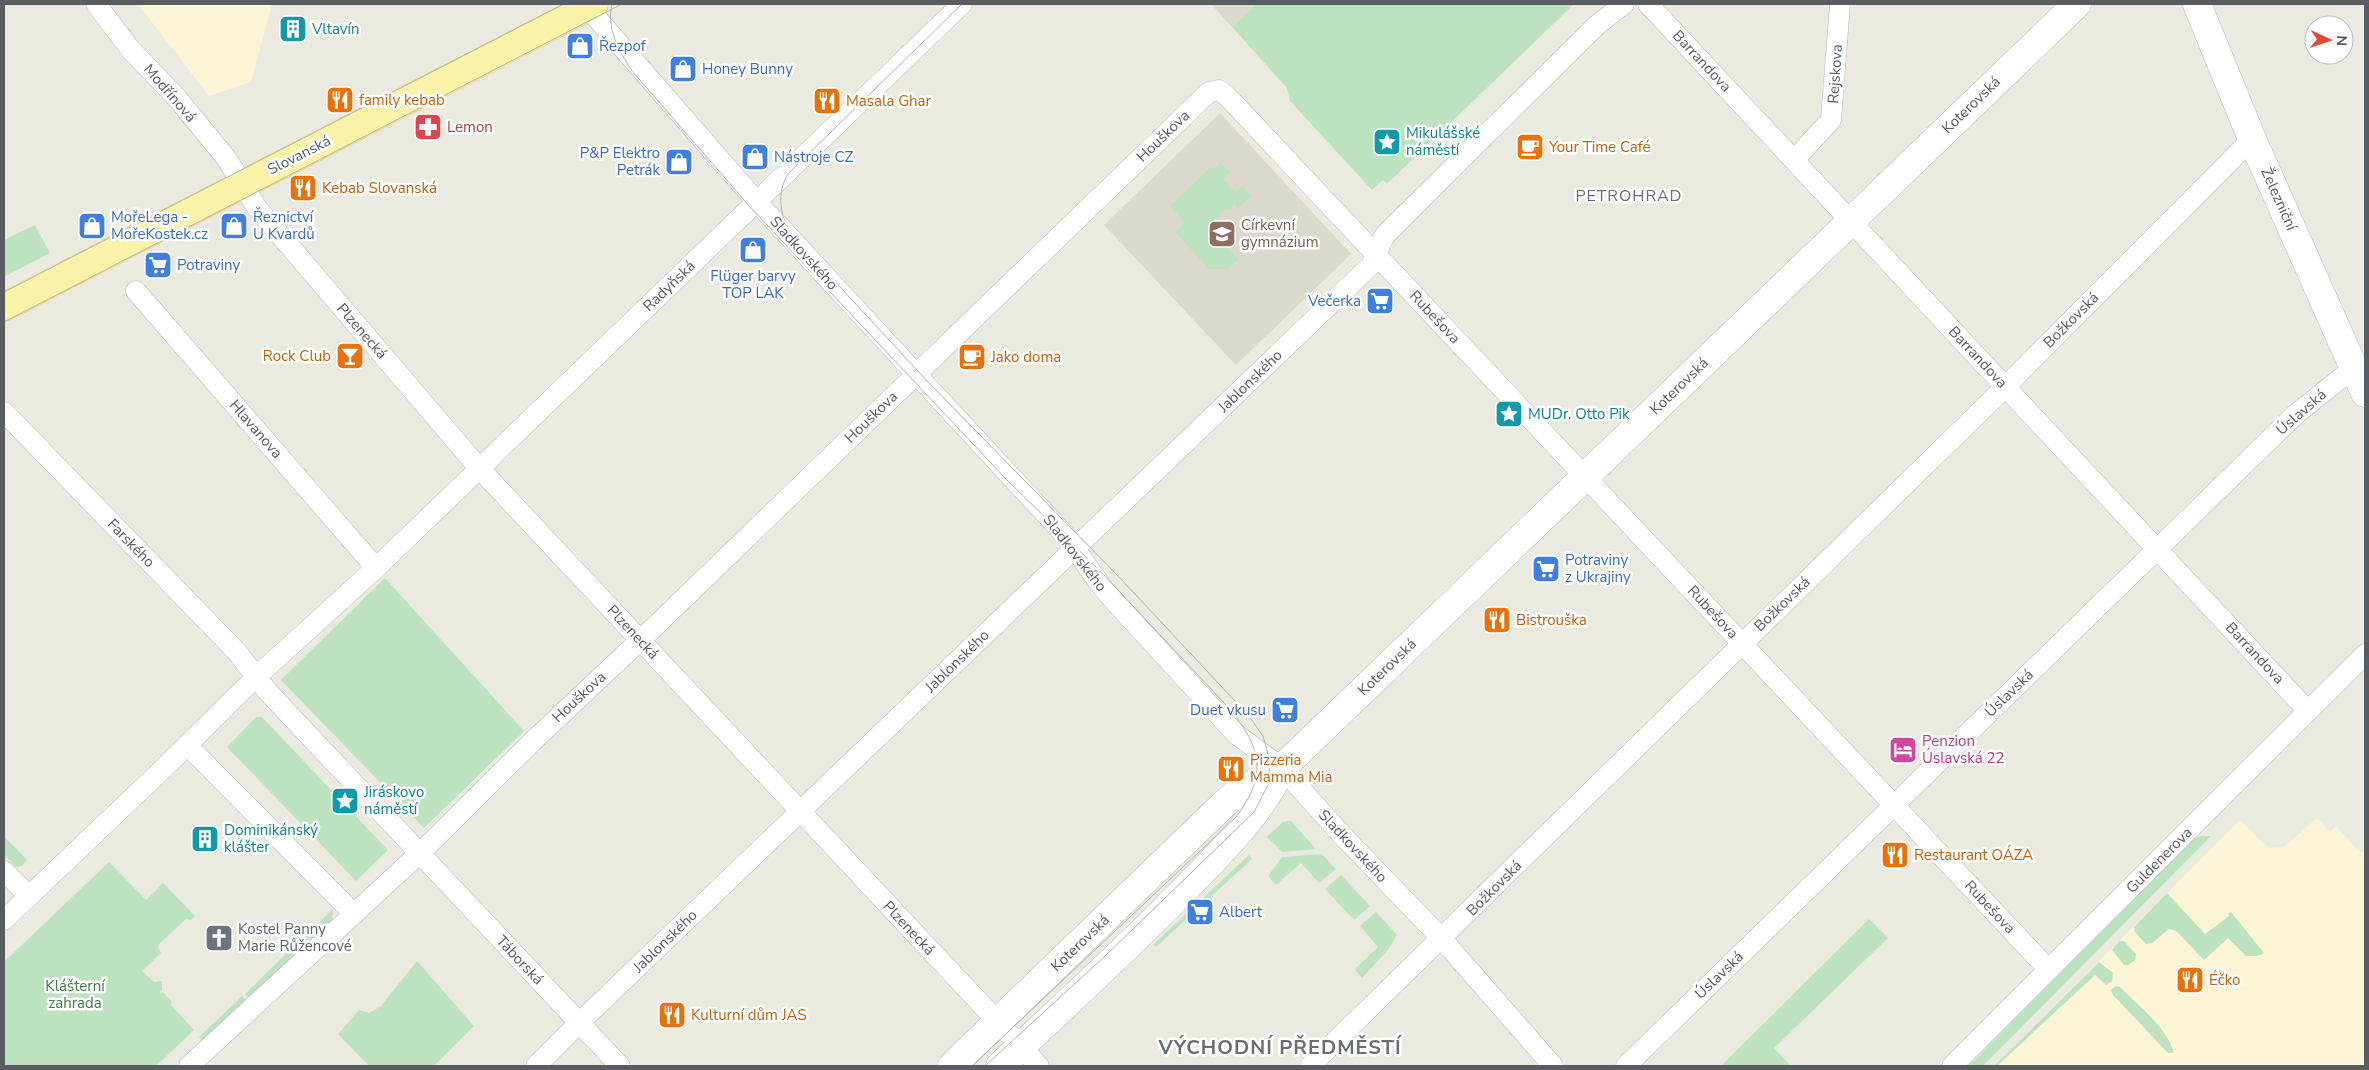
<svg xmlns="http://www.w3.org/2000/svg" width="2369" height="1070" font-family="'Nunito Sans',sans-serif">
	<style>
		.commercial { fill: #fbf5d5 }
		.education { fill: #dbd9ce }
		.green { fill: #bde2c0 }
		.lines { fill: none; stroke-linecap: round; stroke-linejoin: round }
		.street-casing { stroke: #b6b8bd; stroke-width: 21 }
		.secondary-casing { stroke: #b6b9be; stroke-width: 29 }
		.primary-casing { stroke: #e9ca5b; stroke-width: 29 }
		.street { stroke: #fff; stroke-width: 20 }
		.secondary { stroke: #fff; stroke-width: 28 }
		.primary { stroke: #faf2a6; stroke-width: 28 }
		.tram { stroke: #b1b2b2; stroke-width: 1 }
		.labels { text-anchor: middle; stroke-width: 5; stroke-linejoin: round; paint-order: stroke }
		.culture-label { font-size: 15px; fill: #0d838f; stroke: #fff; text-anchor: start }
		.shop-label { font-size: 15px; fill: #366cbe; stroke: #fff; text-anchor: start }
		.street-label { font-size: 15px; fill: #595c61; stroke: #fff }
		.food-label { font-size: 15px; fill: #c56008; stroke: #fff; text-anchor: start }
		.health-label { font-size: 15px; fill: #be3a42; stroke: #fff; text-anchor: start }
		.education-label { font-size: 15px; fill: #785e54; stroke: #fff; text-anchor: start }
		.hotel-label { font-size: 15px; fill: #b23c85; stroke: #fff; text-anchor: start }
		.worship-label { font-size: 15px; fill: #5b616d; stroke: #fff; text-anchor: start }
		.park-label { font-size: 15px; fill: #388040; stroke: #fff }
		.neighbourhood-label { font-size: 16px; letter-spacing: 1px; fill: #6a6e73; stroke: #fff }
		.district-label { font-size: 20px; font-weight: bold; letter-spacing: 1px; fill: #6a6e73; stroke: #fff }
	</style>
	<rect width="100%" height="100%" fill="#ebeae0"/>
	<g class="commercial">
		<path d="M138 4H272L251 82 209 96Z"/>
		<path d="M2317 818 2330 832 2336 826 2361 853 2365 850V1066H1994L2240 820 2269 848 2284 847Z"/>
	</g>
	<g class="education">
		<path d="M1211 4H1256L1232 27Z"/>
		<path d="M1220 113 1351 254 1236 365 1104 225Z"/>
	</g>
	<g class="green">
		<path d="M1256 4H1574L1387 184 1383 180 1372 190 1290 101 1287 88 1232 27Z"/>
		<path d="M1221 163 1230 172 1223 179 1235 192 1243 186 1251 196 1238 208 1235 204 1229 210 1227 208 1208 226 1238 259 1228 269H1209L1175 232 1185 222 1170 206 1211 167 1214 169Z"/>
		<path d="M35 225 50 253 4 277V240Z"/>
		<path d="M385 578 524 731 424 828 281 680Z"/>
		<path d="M256 717H262L388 850 356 881 227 747Z"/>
		<path d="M1288 821H1291L1316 849 1282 852 1267 837 1283 822Z"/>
		<path d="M4 836 27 860 22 866 16 867 4 855Z"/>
		<path d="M2201 836H2211L1983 1066H1968L2194 839Z"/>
		<path d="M1322 854 1336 869 1319 883 1301 863 1276 885 1268 876 1282 857Z"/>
		<path d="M1249 855 1252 859 1156 947 1153 945Z"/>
		<path d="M109 862 146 900 163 883 195 916 191 920 186 919 159 944 158 948 161 953 142 971 154 982 162 981V990L159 993 163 992 172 1002 171 1005 194 1030 156 1066H4V962Z"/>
		<path d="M1341 875 1370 906 1354 920 1325 889Z"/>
		<path d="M2167 893 2205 934 2229 916 2228 914 2231 912 2264 953 2257 956H2246L2228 938 2204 960 2176 931 2169 929 2152 943 2146 944 2135 932 2134 927Z"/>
		<path d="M333 909 332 922 300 953 294 947Z"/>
		<path d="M1376 912 1397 935 1388 950 1362 978 1355 969 1378 947 1360 926Z"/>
		<path d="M1869 919 1888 938 1774 1048 1791 1066H1721Z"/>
		<path d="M2119 941H2124L2136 954 2135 960 2128 965H2124L2112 950Z"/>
		<path d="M290 950 296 957 251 1000 245 994Z"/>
		<path d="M417 961 474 1026 434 1066H369L338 1034 359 1010 369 1013 381 1006Z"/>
		<path d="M2099 962 2113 973 2112 981 2106 985 2095 975 1997 1066H1994Z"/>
		<path d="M2116 986 2120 987C2138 1006 2167 1027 2174 1053H2168L2113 995 2111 990Z"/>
		<path d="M242 996 248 1003 205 1044 199 1037Z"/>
	</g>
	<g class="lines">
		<defs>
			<g id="street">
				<path d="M96 4 131 50 177 98 227 159 257 208 479 468 1039 1066"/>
				<path d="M1648 4 2308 711"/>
				<path d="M587 7 757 202 1065 535 1105 591 1236 734 1282 768 1341 834 1442 939 1553 1066"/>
				<path d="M1794 160 1831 120 1840 4"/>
				<path d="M136 291 376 568"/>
				<path d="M4 412 237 652 268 692 620 1066"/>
				<path d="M187 745 354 914"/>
				<path d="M4 871 29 896"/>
				<path d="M4 920 168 764 256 677 376 568 962 4"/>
				<path d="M189 1066 420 853 533 741 650 631 1209 92 1219 90 1226 95 2049 970"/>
				<path d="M536 1066 579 1023 1371 265 1385 235 1399 221 1596 26 1624 4"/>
				<path d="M1310 1066 1996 396 2252 139"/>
				<path d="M1626 1066 2296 414 2355 367"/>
				<path d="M1952 1066 2365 654"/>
			</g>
			<g id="secondary">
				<path d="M2197 4 2252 139 2365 393"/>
				<path d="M952 1066 1224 804 1238 792 1282 768 2077 4"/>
				<path d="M1000 1066C1063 1007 1127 949 1187 887 1224 849 1258 817 1282 768"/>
			</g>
			<path id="primary" d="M4 307 594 4"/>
		</defs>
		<use href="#street" class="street-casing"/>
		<use href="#secondary" class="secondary-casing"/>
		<use href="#primary" class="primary-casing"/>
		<use href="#street" class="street"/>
		<use href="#secondary" class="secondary"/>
		<use href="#primary" class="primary"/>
		<g class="tram">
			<path d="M612 4C606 28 619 51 632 71L751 208 1006 479 1101 572 1227 706C1261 746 1269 773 1236 817L972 1066"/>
			<path d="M962 4 788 174C776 193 780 217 792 235L928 382 1120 578 1249 716 1263 736 1270 761 1268 785 1254 812 1104 957 985 1066"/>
			<path d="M4 292 564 4"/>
			<path d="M4 322 622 4"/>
		</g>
	</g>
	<defs>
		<symbol id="building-square" viewBox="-11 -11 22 22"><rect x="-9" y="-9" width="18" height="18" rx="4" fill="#0f9aa8" stroke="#fff"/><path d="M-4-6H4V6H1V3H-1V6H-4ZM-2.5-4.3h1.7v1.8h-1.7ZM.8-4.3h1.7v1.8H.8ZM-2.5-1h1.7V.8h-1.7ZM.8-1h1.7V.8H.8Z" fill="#fff"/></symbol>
		<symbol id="shop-square" viewBox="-11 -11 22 22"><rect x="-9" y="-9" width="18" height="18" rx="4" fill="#3f7fe0" stroke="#fff"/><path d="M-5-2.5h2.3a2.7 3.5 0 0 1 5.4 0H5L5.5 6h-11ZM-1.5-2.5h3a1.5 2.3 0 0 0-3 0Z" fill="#fff"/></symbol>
		<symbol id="restaurant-square" viewBox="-11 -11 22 22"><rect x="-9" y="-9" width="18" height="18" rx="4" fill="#e8710a" stroke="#fff"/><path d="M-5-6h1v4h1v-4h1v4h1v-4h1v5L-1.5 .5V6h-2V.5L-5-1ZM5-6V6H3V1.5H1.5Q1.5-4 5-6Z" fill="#fff"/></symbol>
		<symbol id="pharmacy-square" viewBox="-11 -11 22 22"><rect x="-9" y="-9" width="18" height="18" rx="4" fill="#e0444e" stroke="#fff"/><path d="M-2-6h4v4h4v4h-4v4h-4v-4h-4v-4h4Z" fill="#fff"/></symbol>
		<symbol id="sight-square" viewBox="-11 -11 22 22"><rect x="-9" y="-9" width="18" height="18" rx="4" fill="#0f9aa8" stroke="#fff"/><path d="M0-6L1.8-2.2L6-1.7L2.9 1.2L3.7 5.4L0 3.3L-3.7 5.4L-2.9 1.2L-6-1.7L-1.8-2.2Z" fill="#fff"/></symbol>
		<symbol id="cafe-square" viewBox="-11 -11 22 22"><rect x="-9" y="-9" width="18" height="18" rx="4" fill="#e8710a" stroke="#fff"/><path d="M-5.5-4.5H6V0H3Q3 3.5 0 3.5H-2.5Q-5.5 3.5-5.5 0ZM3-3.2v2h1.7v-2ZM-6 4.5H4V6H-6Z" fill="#fff"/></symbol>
		<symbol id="school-square" viewBox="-11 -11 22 22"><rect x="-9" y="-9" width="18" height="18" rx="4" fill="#8d6e63" stroke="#fff"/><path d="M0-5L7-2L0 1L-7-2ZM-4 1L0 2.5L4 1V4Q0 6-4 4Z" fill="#fff"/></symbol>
		<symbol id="supermarket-square" viewBox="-11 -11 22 22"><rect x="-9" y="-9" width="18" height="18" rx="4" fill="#3f7fe0" stroke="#fff"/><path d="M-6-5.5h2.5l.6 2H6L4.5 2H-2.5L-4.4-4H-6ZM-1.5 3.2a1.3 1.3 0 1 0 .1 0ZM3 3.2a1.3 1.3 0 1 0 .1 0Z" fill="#fff"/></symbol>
		<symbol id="bar-square" viewBox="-11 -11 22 22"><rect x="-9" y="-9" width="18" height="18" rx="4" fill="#e8710a" stroke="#fff"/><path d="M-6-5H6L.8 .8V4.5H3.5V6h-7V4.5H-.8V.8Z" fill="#fff"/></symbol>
		<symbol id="hotel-square" viewBox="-11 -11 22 22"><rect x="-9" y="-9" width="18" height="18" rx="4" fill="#d1479c" stroke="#fff"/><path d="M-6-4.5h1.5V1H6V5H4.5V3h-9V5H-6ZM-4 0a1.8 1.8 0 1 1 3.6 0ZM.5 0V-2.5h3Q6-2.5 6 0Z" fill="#fff"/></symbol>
		<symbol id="church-square" viewBox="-11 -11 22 22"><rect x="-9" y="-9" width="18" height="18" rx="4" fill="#6b7280" stroke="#fff"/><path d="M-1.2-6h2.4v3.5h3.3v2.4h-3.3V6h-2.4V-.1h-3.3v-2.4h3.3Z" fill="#fff"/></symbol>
	</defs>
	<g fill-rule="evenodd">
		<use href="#building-square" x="277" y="13" width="32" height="32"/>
		<use href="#shop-square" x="564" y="30" width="32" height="32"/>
		<use href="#shop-square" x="667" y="53" width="32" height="32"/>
		<use href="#restaurant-square" x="324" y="84" width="32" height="32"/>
		<use href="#restaurant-square" x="811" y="85" width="32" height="32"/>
		<use href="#pharmacy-square" x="412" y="111" width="32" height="32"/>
		<use href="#sight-square" x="1371" y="126" width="32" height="32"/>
		<use href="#cafe-square" x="1514" y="131" width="32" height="32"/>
		<use href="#shop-square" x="739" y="141" width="32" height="32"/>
		<use href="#shop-square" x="663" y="146" width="32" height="32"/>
		<use href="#restaurant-square" x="287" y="172" width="32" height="32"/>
		<use href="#shop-square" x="76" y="210" width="32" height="32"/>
		<use href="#shop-square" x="218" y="210" width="32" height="32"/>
		<use href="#school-square" x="1206" y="218" width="32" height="32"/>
		<use href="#shop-square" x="737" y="234" width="32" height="32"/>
		<use href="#supermarket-square" x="142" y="249" width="32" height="32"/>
		<use href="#supermarket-square" x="1364" y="285" width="32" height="32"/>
		<use href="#bar-square" x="334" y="340" width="32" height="32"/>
		<use href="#cafe-square" x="956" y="341" width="32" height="32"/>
		<use href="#sight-square" x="1493" y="398" width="32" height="32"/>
		<use href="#supermarket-square" x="1530" y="553" width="32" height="32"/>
		<use href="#restaurant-square" x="1481" y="604" width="32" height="32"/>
		<use href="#supermarket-square" x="1269" y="694" width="32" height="32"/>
		<use href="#hotel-square" x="1887" y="734" width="32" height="32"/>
		<use href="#restaurant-square" x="1215" y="753" width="32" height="32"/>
		<use href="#sight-square" x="329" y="785" width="32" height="32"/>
		<use href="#building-square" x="189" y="823" width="32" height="32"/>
		<use href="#restaurant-square" x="1879" y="839" width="32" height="32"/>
		<use href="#supermarket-square" x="1184" y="896" width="32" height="32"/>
		<use href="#church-square" x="203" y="922" width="32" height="32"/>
		<use href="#restaurant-square" x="2174" y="964" width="32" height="32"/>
		<use href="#restaurant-square" x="656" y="999" width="32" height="32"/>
	</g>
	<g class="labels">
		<g class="culture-label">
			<text x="312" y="34">Vltavín</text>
			<text x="1406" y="138">Mikulášské<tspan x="1406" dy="17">náměstí</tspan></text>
			<text x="1528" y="419">MUDr. Otto Pik</text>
			<text x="364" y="797">Jiráskovo<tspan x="364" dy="17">náměstí</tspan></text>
			<text x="224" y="835">Dominikánský<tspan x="224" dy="17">klášter</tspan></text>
		</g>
		<g class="shop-label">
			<text x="599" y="51">Řezpof</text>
			<text x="702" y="74">Honey Bunny</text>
			<text x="660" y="158" text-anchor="end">P&amp;P Elektro<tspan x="660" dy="17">Petrák</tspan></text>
			<text x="774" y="162">Nástroje CZ</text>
			<text x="111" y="222">MořeLega -<tspan x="111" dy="17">MořeKostek.cz</tspan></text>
			<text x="253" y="222">Řeznictví<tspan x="253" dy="17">U Kvardů</tspan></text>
			<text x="177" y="270">Potraviny</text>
			<text x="753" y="281" text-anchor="middle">Flüger barvy<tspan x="753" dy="17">TOP LAK</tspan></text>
			<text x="1361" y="306" text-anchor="end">Večerka</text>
			<text x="1565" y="565">Potraviny<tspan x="1565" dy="17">z Ukrajiny</tspan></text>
			<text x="1266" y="715" text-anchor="end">Duet vkusu</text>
			<text x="1219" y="917">Albert</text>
		</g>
		<g class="street-label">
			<text transform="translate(1702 61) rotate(47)" y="5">Barrandova</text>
			<text transform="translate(1835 74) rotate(-86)" y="5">Rejskova</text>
			<text transform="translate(170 93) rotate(49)" y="5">Modřínová</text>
			<text transform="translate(1971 105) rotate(-44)" y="5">Koterovská</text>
			<text transform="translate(1163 136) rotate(-44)" y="5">Houškova</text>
			<text transform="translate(299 155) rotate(-27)" y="5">Slovanská</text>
			<text transform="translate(2279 199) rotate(66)" y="5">Železniční</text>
			<text transform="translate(804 253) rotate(48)" y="5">Sladkovského</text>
			<text transform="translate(669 286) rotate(-44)" y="5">Radyňská</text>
			<text transform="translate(1435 317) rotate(47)" y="5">Rubešova</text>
			<text transform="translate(2071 320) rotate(-45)" y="5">Božkovská</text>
			<text transform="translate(362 331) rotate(49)" y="5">Plzenecká</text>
			<text transform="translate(1978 357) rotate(47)" y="5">Barrandova</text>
			<text transform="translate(1250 381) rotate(-44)" y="5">Jablonského</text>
			<text transform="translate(1679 386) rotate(-44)" y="5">Koterovská</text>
			<text transform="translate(2301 412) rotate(-41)" y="5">Úslavská</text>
			<text transform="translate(871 417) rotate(-44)" y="5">Houškova</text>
			<text transform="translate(256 429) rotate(49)" y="5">Hlavanova</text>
			<text transform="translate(131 543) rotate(46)" y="5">Farského</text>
			<text transform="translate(1075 553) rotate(52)" y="5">Sladkovského</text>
			<text transform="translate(1782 604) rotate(-44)" y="5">Božkovská</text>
			<text transform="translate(1713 612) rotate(47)" y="5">Rubešova</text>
			<text transform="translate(633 632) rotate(47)" y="5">Plzenecká</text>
			<text transform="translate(2255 653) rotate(47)" y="5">Barrandova</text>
			<text transform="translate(957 661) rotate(-44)" y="5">Jablonského</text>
			<text transform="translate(1387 667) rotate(-44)" y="5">Koterovská</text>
			<text transform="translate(2009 693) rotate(-44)" y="5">Úslavská</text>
			<text transform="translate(579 697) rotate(-43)" y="5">Houškova</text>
			<text transform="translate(1353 846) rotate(47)" y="5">Sladkovského</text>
			<text transform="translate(2159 860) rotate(-45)" y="5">Guldenerova</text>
			<text transform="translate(1494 888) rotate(-45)" y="5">Božkovská</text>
			<text transform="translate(1990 907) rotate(47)" y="5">Rubešova</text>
			<text transform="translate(909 928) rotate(47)" y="5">Plzenecká</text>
			<text transform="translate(665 941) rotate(-44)" y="5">Jablonského</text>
			<text transform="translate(1080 943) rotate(-44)" y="5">Koterovská</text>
			<text transform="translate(520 960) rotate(47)" y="5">Táborská</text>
			<text transform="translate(1719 975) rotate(-44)" y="5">Úslavská</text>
		</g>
		<g class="food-label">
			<text x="359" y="105">family kebab</text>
			<text x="846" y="106">Masala Ghar</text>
			<text x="1549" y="152">Your Time Café</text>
			<text x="322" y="193">Kebab Slovanská</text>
			<text x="331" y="361" text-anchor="end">Rock Club</text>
			<text x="991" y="362">Jako doma</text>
			<text x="1516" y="625">Bistrouška</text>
			<text x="1250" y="765">Pizzeria<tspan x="1250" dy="17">Mamma Mia</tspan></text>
			<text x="1914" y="860">Restaurant OÁZA</text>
			<text x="2209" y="985">Éčko</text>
			<text x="691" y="1020">Kulturní dům JAS</text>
		</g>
		<g class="health-label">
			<text x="447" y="132">Lemon</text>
		</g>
		<g class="education-label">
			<text x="1241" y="230">Církevní<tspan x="1241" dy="17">gymnázium</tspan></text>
		</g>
		<g class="hotel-label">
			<text x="1922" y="746">Penzion<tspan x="1922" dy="17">Úslavská 22</tspan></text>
		</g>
		<g class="worship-label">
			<text x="238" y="934">Kostel Panny<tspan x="238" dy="17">Marie Růžencové</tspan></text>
		</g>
		<g class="park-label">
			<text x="75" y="991">Klášterní<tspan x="75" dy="17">zahrada</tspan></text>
		</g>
		<g class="neighbourhood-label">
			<text x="1629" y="201">PETROHRAD</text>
		</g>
		<g class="district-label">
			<text x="1280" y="1054">VÝCHODNÍ PŘEDMĚSTÍ</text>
		</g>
	</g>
	<rect width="2369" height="1070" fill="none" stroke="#595c61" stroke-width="10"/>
	<g transform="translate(2329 40) rotate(93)"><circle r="24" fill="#ffffff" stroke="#bdbec0"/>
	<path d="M0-4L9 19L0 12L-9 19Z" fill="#df4a32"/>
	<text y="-8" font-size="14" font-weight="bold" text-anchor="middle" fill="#595c61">N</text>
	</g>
</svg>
